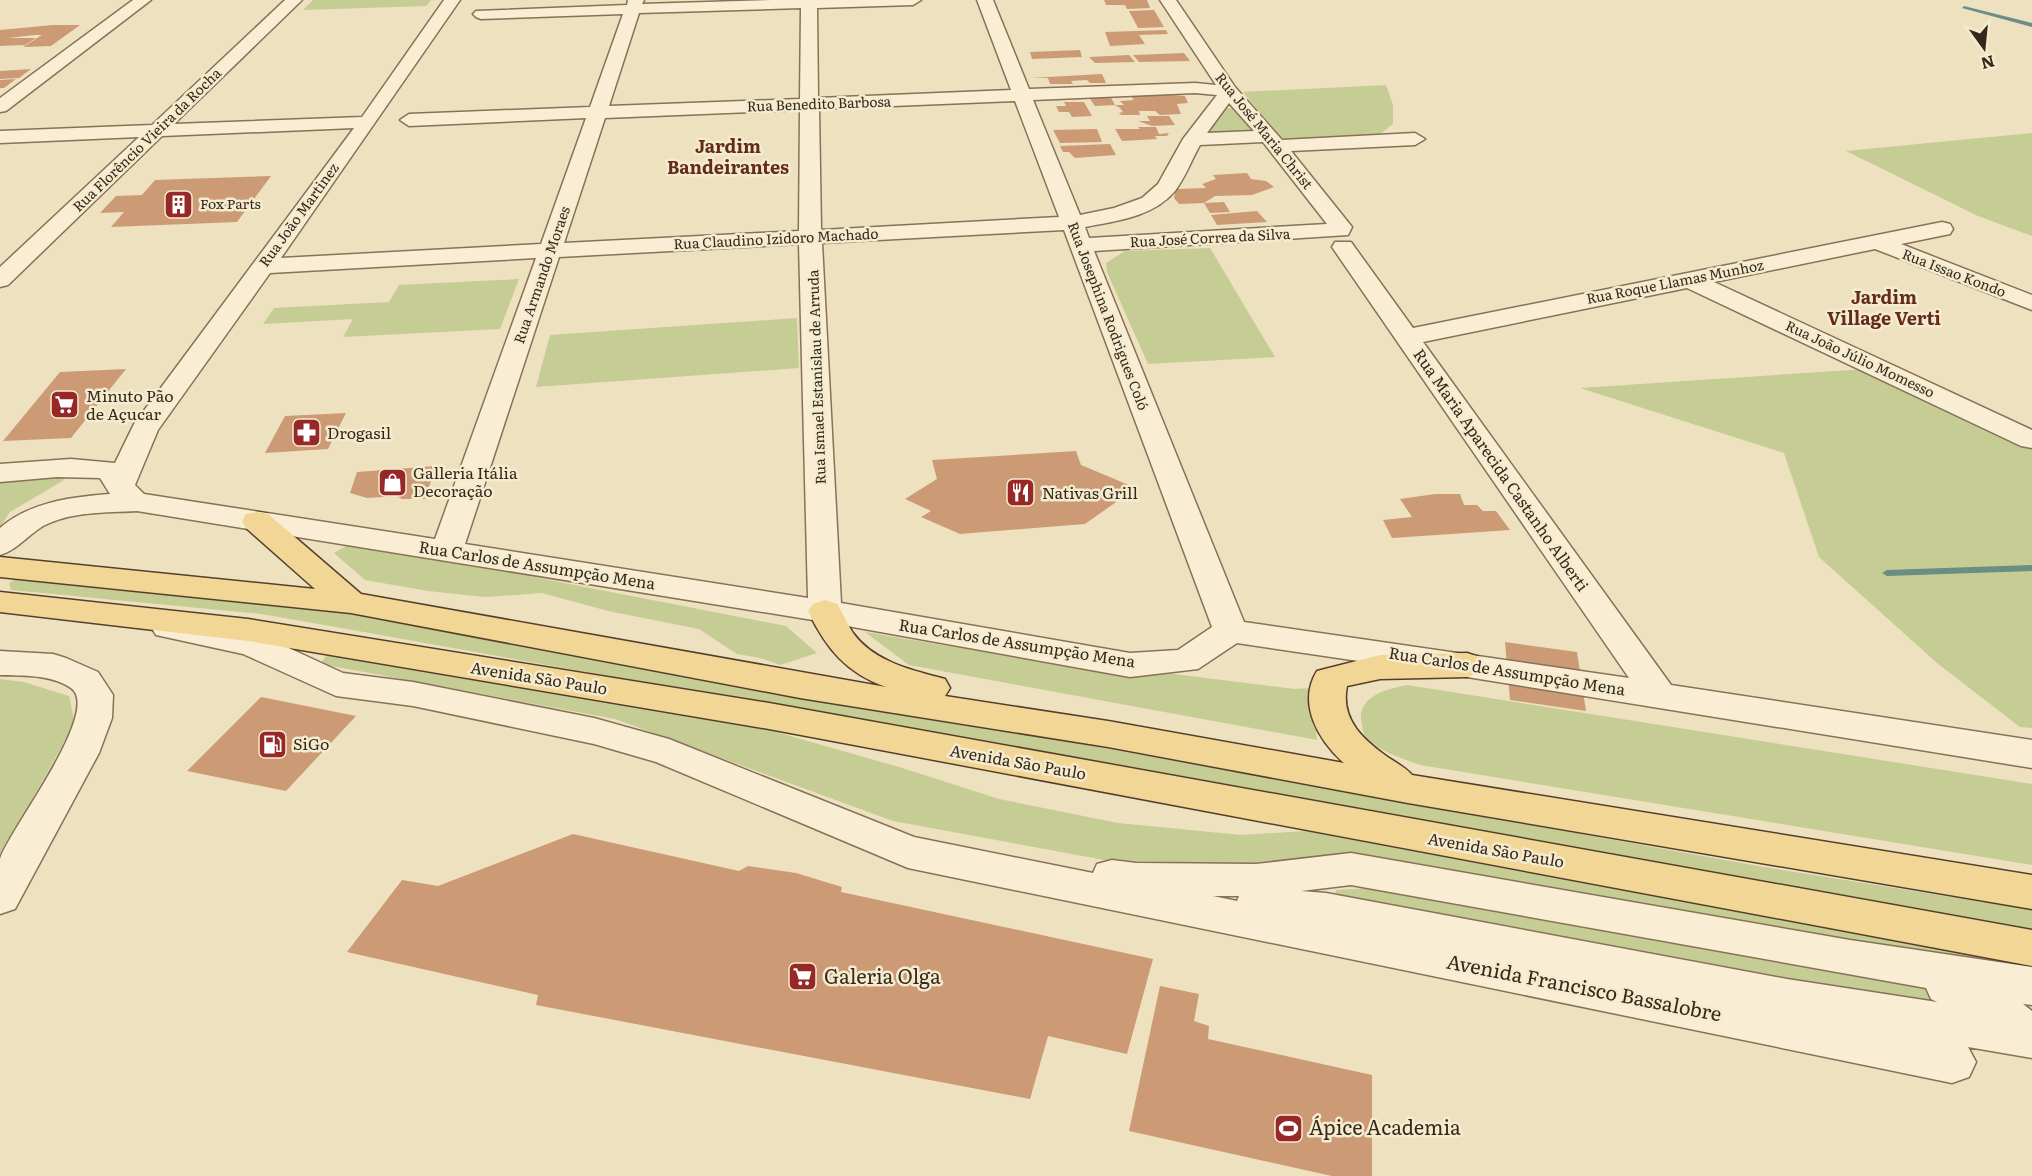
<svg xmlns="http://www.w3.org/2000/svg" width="2032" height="1176" font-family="Literata,serif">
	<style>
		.green { fill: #c5cc94 }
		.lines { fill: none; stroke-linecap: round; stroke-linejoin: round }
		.stream { fill: #6a8d85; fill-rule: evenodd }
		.building { fill: #cc9a75 }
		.minor-casing { stroke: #877158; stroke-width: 3 }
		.major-casing { stroke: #543f2c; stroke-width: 3 }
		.minor { fill: #f9eed3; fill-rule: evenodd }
		.major { fill: #f2d696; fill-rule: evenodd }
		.labels { text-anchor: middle; stroke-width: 5; stroke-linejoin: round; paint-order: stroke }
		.far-street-label { font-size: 14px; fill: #36291c; stroke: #f5ebcf }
		.far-poi-label { font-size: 14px; fill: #36291c; stroke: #f5ebcf; text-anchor: start }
		.poi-label { font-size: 16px; fill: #36291c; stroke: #f5ebcf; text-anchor: start }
		.street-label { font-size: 16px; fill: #36291c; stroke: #f5ebcf }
		.far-district-label { font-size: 18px; font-weight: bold; fill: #632b1c; stroke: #f5ebcf }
		.near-poi-label { font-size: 20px; fill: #36291c; stroke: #f5ebcf; text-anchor: start }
		.near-street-label { font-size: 20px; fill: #36291c; stroke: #f5ebcf }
	</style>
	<rect width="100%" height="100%" fill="#eee1c0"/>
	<g class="green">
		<path d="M313 0H431L426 6 303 10Z"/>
		<path d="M1386 85 1393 105V124L1380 134 1289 141 1281 138 1243 92Z"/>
		<path d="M1229 108 1240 109 1265 134 1199 136 1218 109Z"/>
		<path d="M2032 133V236L1978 216 1846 151Z"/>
		<path d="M1210 248 1275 357 1148 364 1107 272 1106 263 1125 251Z"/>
		<path d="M519 279 500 329 343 337 353 319 263 324 274 308 389 302 399 285Z"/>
		<path d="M797 318 799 368 536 387 550 335Z"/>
		<path d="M1866 369 2032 447V728L2020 727 1937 663 1819 557 1784 453 1580 388Z"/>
		<path d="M43 476 63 478 64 480 10 512 0 527V478Z"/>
		<path d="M353 542 786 626 817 653 780 665 760 658 737 654 699 629 608 611 542 593 485 597 428 591 365 580 334 553Z"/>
		<path d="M19 577 331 609 1764 867 2032 910V932L330 626 261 614 11 590 9 583Z"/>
		<path d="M865 632 942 645 1295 689 1311 688 1317 740 909 665Z"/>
		<path d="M332 653 730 719 899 767 999 799 1118 823 1241 835 1305 831 1807 924 2032 961V971L1352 861 1233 873 1148 868 893 821 615 719 321 664 325 657Z"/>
		<path d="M0 679 24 682 69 696 75 723 0 856Z"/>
		<path d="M1407 685 2032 784V865L1420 765C1401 758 1380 752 1366 737 1363 734 1363 729 1362 725 1355 697 1386 689 1407 685Z"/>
		<path d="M1370 888 1952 991 1971 1011 1332 903 1336 890Z"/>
	</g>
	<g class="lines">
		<g class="stream">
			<path d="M1964 6 2032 23V27L1962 8Z"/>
			<path d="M2032 565V571L1887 576 1882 573 1887 570Z"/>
		</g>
	</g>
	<g class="building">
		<path d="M1104 0H1147L1150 8 1127 9 1125 5H1106Z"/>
		<path d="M1154 10 1164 27 1138 28 1129 11Z"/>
		<path d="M53 25H80L51 46 23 47 42 35H35L8 38H36L25 45 0 46V30Z"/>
		<path d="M1166 30 1168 34 1139 35 1145 44 1110 46 1105 32Z"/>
		<path d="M1080 50 1082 57 1032 59 1030 52Z"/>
		<path d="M1184 53 1190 61 1139 62 1133 55Z"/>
		<path d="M1129 55 1135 62 1095 63 1089 57Z"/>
		<path d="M31 69 19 78 0 79V71Z"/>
		<path d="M1102 74 1106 83H1090L1087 80 1071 81 1073 84H1050L1048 78H1031Z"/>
		<path d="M16 79 4 88H0V80Z"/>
		<path d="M1170 95 1185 96 1188 103 1177 104 1181 114 1160 115 1155 111H1139L1140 115H1121L1119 113 1123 112 1120 108 1115 105 1095 106 1088 96H1110L1115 105H1124L1120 101 1134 100 1131 96Z"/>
		<path d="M1064 102H1084L1092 116 1072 117 1069 112H1059L1056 106H1066Z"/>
		<path d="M1147 116H1169L1175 125 1152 126 1138 121H1150Z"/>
		<path d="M1138 127H1156L1159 134 1169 133 1167 136H1155L1157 139 1122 141 1115 129H1140Z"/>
		<path d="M1097 129 1102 142 1060 143 1053 130Z"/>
		<path d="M1110 144 1116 155 1075 158 1069 152H1063L1060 146Z"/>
		<path d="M1247 173 1251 179 1266 181 1274 187 1252 195 1215 196 1204 203 1224 202 1230 212 1210 213 1204 203 1179 204 1174 198 1176 189 1206 188 1202 184 1216 179 1213 175Z"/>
		<path d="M271 176 237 222 111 227 124 212 100 213 116 196 142 195 155 180Z"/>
		<path d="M1257 211 1267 222 1217 225 1211 215Z"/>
		<path d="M126 369 71 438 3 441 60 372Z"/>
		<path d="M346 413 328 449 265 453 285 416Z"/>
		<path d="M1076 451 1081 465 1136 488 1085 524 960 534 921 517 931 511 905 499 937 479 932 460Z"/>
		<path d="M436 466 425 499H402L396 496 367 498 350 493 357 472Z"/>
		<path d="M1435 494H1460L1464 505H1477L1483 511H1496L1510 530 1392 538 1383 520 1412 517 1400 499Z"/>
		<path d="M1505 642 1577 652 1586 711 1510 700Z"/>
		<path d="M261 697 356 716 286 791 187 771Z"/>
		<path d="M573 834 739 871 748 866 796 873 842 887 841 892 1153 959 1127 1054 1048 1036 1030 1099 536 1005 538 995 347 952 402 880 438 886Z"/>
		<path d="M1160 986 1199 994 1194 1021 1209 1026 1208 1039 1372 1075V1176H1332L1129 1131Z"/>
	</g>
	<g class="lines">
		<defs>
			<g id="minor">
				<path d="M133 0H151L6 111 0 112V98Z"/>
				<path d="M285 0H302L174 124 362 117 444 0H460L281 258 541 244 586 118 409 126 400 120 409 114 590 107 623 14 481 19 476 17 473 14 476 11 627 5 628 0H644L642 4 773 0H921L913 5 817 8 818 98 1011 90 977 0H993L1029 89 1195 83 1216 85 1160 0H1176L1235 87 1282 140 1415 133 1425 139 1415 145 1291 151 1352 227 1348 235 1094 251 1244 622 1629 678 1332 247 1335 242H1351L1413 328 1942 222 1950 224 1953 229 1950 234 1901 244 2032 295V310L1875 249 1714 282 2032 430V448L2021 446 1687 288 1423 342 1671 685 2032 740V768L1467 677 1237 643 1198 669 1130 677 825 622 137 511C106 513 72 511 43 526 28 535 17 550 0 555V528C30 502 71 497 110 494L100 478 57 477 0 482V464L71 459 115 463 134 424 354 128 162 136 8 285 0 287V267L139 137 0 143V131L152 125ZM801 8 800 99 609 106 639 13ZM1195 93 1217 95 1183 139 1158 184 1142 198 1114 208 1080 215 1033 100ZM1015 101 1059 217 821 230 819 109ZM1229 103 1254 131 1207 133ZM800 110 799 231 564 243 605 118ZM1263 142 1327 224 1089 238 1085 227C1116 221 1153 217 1175 191 1185 178 1192 159 1200 145ZM1064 230 1212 627 1178 650 1130 653 841 603 822 243ZM799 244 808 598 465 544 559 257ZM536 258 435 539 144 494 135 485 158 430 270 273Z"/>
				<path d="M168 616 265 637 343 673 413 682 594 718 669 739 914 837 1093 873 1097 864 1112 860 1136 863 1256 864 1351 853 1850 940 2032 967V1005L2023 1004 2032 1011V1058L1968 1047 1976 1062 1969 1077 1952 1083 908 868 656 762 594 744 413 706 336 696 243 654 156 635 151 627 156 619ZM1351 885 1926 988 1931 999 1937 1002 1787 979 1326 893 1301 891ZM1213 896H1239L1237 901Z"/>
				<path d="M0 651 53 654 66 658 98 672 113 695 112 718 99 753 15 909 0 914C0 897 0 874 0 859 8 831 103 711 71 688 51 674 23 676 0 675Z"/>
			</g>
			<g id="major">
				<path d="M257 512 268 514 361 594 886 687C846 673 826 648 808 611L813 604 825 600 837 604C843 613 847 624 853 633 874 662 912 670 945 679L950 688 945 696 1108 721 1344 763C1318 740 1297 703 1317 671L1380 655 1467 653 1479 657 1485 665 1479 673 1467 677 1380 679 1347 686C1340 720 1364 740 1389 758 1397 763 1406 768 1412 775L2032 875V909L1408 803 1108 747 800 698 351 613 0 577V557L315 589 246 528 242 521 246 514Z"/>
				<path d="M0 592 248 619 769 703 2032 930V966L769 729 248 641 0 612Z"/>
			</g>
		</defs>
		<use href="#minor" class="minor-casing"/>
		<use href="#major" class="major-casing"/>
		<use href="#minor" class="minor"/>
		<use href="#major" class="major"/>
	</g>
	<defs>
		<symbol id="building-square" viewBox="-11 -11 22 22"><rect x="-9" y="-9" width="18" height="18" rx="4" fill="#962828" stroke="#f5ebcf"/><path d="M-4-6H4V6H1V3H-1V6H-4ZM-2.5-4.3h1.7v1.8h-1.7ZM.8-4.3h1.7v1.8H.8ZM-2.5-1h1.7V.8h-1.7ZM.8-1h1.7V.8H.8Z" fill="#fff"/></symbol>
		<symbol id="supermarket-square" viewBox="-11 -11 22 22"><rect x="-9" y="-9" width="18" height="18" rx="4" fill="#962828" stroke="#f5ebcf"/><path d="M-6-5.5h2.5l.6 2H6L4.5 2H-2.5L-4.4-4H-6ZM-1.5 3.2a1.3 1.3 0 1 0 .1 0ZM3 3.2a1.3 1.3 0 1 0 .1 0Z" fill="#fff"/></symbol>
		<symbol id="pharmacy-square" viewBox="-11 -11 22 22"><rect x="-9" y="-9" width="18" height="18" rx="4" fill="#962828" stroke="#f5ebcf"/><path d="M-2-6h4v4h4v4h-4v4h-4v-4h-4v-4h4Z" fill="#fff"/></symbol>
		<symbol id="shop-square" viewBox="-11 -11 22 22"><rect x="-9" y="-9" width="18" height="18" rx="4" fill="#962828" stroke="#f5ebcf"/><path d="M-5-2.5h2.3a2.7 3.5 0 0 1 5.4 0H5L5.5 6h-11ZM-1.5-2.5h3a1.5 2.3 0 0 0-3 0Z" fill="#fff"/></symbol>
		<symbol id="restaurant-square" viewBox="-11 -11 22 22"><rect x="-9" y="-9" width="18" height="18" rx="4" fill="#962828" stroke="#f5ebcf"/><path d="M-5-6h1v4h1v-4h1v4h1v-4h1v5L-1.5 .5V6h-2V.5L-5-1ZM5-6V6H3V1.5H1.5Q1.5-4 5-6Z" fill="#fff"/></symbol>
		<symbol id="fuel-square" viewBox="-11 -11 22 22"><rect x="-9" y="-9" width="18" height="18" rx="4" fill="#962828" stroke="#f5ebcf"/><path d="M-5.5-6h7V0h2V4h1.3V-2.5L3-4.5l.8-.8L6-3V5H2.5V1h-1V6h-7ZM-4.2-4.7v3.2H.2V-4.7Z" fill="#fff"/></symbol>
		<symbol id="stadium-square" viewBox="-11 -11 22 22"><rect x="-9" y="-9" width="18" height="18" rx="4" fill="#962828" stroke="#f5ebcf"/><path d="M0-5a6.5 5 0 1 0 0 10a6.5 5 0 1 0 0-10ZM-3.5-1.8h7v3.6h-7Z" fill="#fff"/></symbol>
	</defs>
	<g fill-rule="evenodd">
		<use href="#building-square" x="162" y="188" width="33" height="33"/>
		<use href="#supermarket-square" x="48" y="388" width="33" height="33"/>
		<use href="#pharmacy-square" x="290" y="416" width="33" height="33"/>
		<use href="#shop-square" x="376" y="466" width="33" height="33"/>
		<use href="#restaurant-square" x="1004" y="476" width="33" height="33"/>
		<use href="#fuel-square" x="256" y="728" width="33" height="33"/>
		<use href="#supermarket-square" x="786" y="960" width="33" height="33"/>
		<use href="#stadium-square" x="1272" y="1112" width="33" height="33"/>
	</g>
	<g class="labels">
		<g class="far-street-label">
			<text transform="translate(819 104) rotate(-2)" y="5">Rua Benedito Barbosa</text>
			<text transform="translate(1264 131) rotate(51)" y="5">Rua José Maria Christ</text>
			<text transform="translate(147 140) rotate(-44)" y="5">Rua Florêncio Vieira da Rocha</text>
			<text transform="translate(299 215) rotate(-54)" y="5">Rua João Martinez</text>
			<text transform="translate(1210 238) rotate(-3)" y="5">Rua José Correa da Silva</text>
			<text transform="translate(776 239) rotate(-3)" y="5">Rua Claudino Izidoro Machado</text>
			<text transform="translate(1954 273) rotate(21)" y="5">Rua Issao Kondo</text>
			<text transform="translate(542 275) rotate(-71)" y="5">Rua Armando Moraes</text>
			<text transform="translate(1675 282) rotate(-11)" y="5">Rua Roque Llamas Munhoz</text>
			<text transform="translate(1108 316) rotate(69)" y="5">Rua Josephina Rodrigues Coló</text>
			<text transform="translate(1860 359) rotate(25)" y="5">Rua João Júlio Momesso</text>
			<text transform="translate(817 377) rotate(-92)" y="5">Rua Ismael Estanislau de Arruda</text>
		</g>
		<g class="far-poi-label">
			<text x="200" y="209">Fox Parts</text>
		</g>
		<g class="poi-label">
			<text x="86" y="402">Minuto Pão<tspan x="86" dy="18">de Açucar</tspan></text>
			<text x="327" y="439">Drogasil</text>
			<text x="413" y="479">Galleria Itália<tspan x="413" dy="18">Decoração</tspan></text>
			<text x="1042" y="499">Nativas Grill</text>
			<text x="293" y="750">SiGo</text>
		</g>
		<g class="street-label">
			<text transform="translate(1501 470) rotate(55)" y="6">Rua Maria Aparecida Castanho Alberti</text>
			<text transform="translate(537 565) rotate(9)" y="6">Rua Carlos de Assumpção Mena</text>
			<text transform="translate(1017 643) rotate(9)" y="6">Rua Carlos de Assumpção Mena</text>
			<text transform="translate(1507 671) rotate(9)" y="6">Rua Carlos de Assumpção Mena</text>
			<text transform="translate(539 678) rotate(9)" y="6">Avenida São Paulo</text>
			<text transform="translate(1018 762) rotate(10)" y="6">Avenida São Paulo</text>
			<text transform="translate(1496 850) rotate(10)" y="6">Avenida São Paulo</text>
		</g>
		<g class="far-district-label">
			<text x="728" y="153">Jardim<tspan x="728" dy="21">Bandeirantes</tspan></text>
			<text x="1884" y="304">Jardim<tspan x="1884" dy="21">Village Verti</tspan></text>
		</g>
		<g class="near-poi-label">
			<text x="824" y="984">Galeria Olga</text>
			<text x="1309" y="1135">Ápice Academia</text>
		</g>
		<g class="near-street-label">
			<text transform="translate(1584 988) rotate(11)" y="7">Avenida Francisco Bassalobre</text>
		</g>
	</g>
	<g transform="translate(1984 48) rotate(165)" stroke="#f5ebcf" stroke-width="4.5" paint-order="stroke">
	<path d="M0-4.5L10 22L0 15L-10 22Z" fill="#36291c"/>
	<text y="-9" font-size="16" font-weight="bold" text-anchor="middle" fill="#36291c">N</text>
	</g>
</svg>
